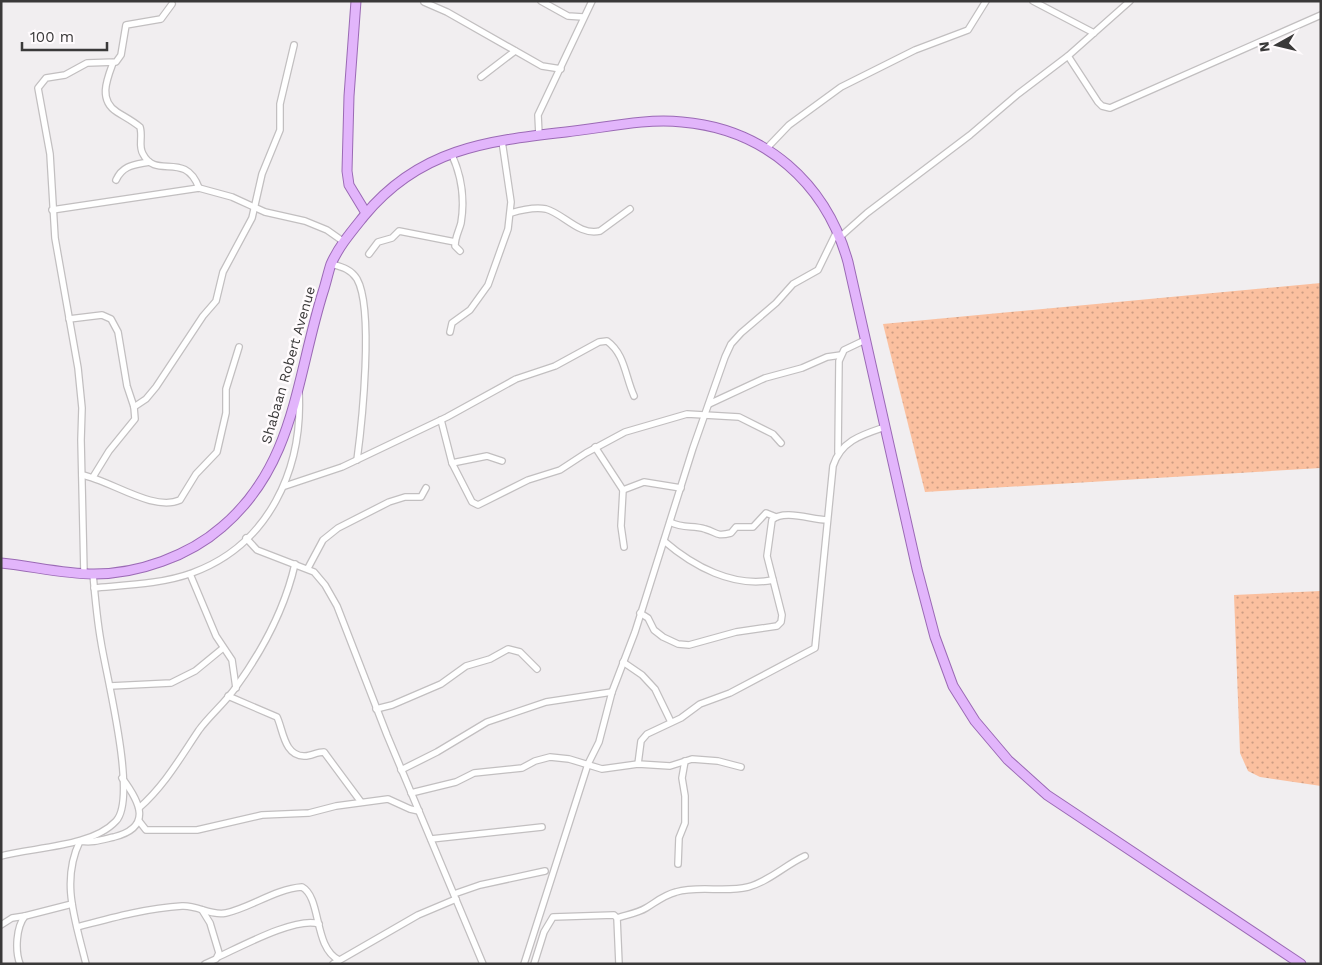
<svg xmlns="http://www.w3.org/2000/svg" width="1322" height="965" font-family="'Work Sans',sans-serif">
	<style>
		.grass { fill: url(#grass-dots) }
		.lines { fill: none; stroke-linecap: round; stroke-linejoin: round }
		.minor-casing { stroke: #c2bfc0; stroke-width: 8 }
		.primary-casing { stroke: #9b6ab5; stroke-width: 11 }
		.minor { stroke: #fff; stroke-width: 5.5 }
		.primary { stroke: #e2b5fb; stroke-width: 9 }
		.labels { text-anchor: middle; stroke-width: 5; stroke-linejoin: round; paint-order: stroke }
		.street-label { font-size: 14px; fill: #3a3939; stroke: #fffbfd }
	</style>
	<defs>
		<pattern id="grass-dots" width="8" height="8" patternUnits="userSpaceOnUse" patternTransform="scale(1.25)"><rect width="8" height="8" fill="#fbc09f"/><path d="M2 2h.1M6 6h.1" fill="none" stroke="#cc9d83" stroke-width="1.8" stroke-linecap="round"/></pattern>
	</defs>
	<rect width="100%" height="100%" fill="#f1eef0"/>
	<g class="grass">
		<path d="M1321 283V468L925 492 883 324Z"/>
		<path d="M1321 591V786L1260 777 1248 771 1240 753 1234 595Z"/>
	</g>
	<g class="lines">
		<defs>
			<g id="minor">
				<path d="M541 1 568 16 583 17"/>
				<path d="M1033 1 1094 33"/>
				<path d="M424 2 447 12 542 66 561 69"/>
				<path d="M1068 56 1098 102 1102 106 1110 108 1321 15"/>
				<path d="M113 63C107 79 98 100 117 112 125 117 133 121 140 127 143 137 138 146 143 154 156 180 185 150 199 188"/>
				<path d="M481 77 515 51"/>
				<path d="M539 135 538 115 592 1"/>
				<path d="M767 148 789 125 841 87 915 50 968 30 986 1"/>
				<path d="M451 153C461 174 465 199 461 223 459 231 455 237 455 246L460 251"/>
				<path d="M116 180C123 165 134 165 149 162"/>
				<path d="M52 210 199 188 232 197 265 212 305 221 327 230 344 242"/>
				<path d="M511 213C521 210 535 207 546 209 564 214 579 236 600 231L630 209"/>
				<path d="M840 237 867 213 970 135 1018 94 1068 56 1130 1"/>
				<path d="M369 254 378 242 392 238 399 231 455 242"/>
				<path d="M331 264C342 267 351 269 357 279 374 309 362 423 357 460"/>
				<path d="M69 319 102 315 111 319 118 332 127 386 134 407 135 419 109 451 93 477"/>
				<path d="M450 332 452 323 470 310 488 285 508 229 511 202 502 141"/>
				<path d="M709 404 765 378 802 368 827 357 841 355"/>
				<path d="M134 407 146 399 156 387 203 316 216 301 223 272 252 218 262 174 280 130V104L294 45"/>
				<path d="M441 420 452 463 472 502 478 505 528 480 560 470 586 453 625 432 687 414 739 417 773 434 781 443"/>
				<path d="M595 447 623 490 621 526 624 547"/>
				<path d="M838 452 839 361 844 350 865 340"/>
				<path d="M452 463 487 456 502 461"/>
				<path d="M82 475C110 480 153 512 180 500L196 474 217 452 226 413V389L239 347"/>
				<path d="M285 486 342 467 447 417 516 379 555 366 599 342 607 341C625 354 625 376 634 396"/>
				<path d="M623 490 644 482 681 488"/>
				<path d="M670 522C684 529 692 525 705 529 717 532 715 537 731 533L736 527H753L766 513 776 517"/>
				<path d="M246 538 257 550 314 572 325 585 337 606 387 735 483 964"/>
				<path d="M664 541C693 566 733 588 773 580"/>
				<path d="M308 568 323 540 338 528 389 502 405 497H421L426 488"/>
				<path d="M84 573 81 440 82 408 78 368 55 238 50 154 38 88 46 78 65 75 87 63 116 62 121 55 126 25 161 19 172 4"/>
				<path d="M190 574 216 636 232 660 236 688"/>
				<path d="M94 588C126 585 162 584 192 573 269 545 303 469 299 392"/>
				<path d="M640 613 648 618 654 630 663 637 678 644 689 645 736 632 777 626 781 622 782 615 767 556 772 520C784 509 812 520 827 520"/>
				<path d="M623 662 642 675 655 689 671 722"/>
				<path d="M110 686 171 683 195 671 223 648"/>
				<path d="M228 696 277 717C283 729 284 757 305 756 311 756 317 752 324 752L361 802"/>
				<path d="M376 709 392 705 441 684 466 666 490 659 508 649 520 652 537 669"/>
				<path d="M638 764 641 741 647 734 681 718 700 704 730 693 815 648 833 466C841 441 861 435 885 427"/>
				<path d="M401 770 437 752 487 722 546 702 612 692"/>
				<path d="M411 793 456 782 474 773 522 768 535 761 550 757 569 759 602 769 638 764 670 766 692 759 718 761 741 767"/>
				<path d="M139 808C165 785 180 758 199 730 210 715 225 703 236 687 262 651 285 608 295 564"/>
				<path d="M139 821 146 830H197L262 815 309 813 336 806 388 799 410 809 419 811"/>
				<path d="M431 839 542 827"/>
				<path d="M1 856C35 847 92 847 116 821 138 798 106 675 101 642 97 620 95 597 93 574"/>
				<path d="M678 864 679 838 685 823V796L682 778 685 761"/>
				<path d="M454 894 480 885 545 871"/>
				<path d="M202 910 210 923 219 953 216 959 205 964"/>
				<path d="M617 918C626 915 638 913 646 908 656 902 664 895 676 892 700 885 724 893 748 887 770 881 785 865 805 856"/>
				<path d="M1 925 12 918 25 916"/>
				<path d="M77 927C111 918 147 908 182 906 198 905 210 916 226 913 250 908 275 889 302 887 322 898 313 947 339 960"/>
				<path d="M218 957C240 947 297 916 319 924"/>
				<path d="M20 964C15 951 16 927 25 916L72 904"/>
				<path d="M86 964C76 922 60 882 80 841 93 843 101 840 114 837 153 827 140 802 122 778"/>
				<path d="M333 964 418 915 456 899"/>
				<path d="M524 964 588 764 599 742 612 692 635 632 693 448 725 357 731 344 741 333 776 303 793 284 818 270 837 231"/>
				<path d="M534 964 544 932 553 917 614 915 617 918 619 964"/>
			</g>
			<g id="primary">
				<path d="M356 1 349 96 347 171 349 185 366 213"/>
				<path d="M1 563C32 566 63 574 94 574 138 574 189 556 222 527 295 465 296 378 323 292 326 283 328 273 331 264 339 246 352 231 364 216 419 149 486 141 566 132 604 128 644 118 682 122 765 129 826 183 848 262L917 569 935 637 953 686 975 721 1008 760 1047 795 1301 964"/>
			</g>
		</defs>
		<use href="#minor" class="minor-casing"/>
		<use href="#primary" class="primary-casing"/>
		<use href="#minor" class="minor"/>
		<use href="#primary" class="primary"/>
	</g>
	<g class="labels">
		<g class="street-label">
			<text transform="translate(288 365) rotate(-74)" y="5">Shabaan Robert Avenue</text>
		</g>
	</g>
	<rect width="1322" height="965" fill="none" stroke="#3a3939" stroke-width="5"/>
	<g transform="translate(1277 45) rotate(262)" stroke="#fffbfd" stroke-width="4" paint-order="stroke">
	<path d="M0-4L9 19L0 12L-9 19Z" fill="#3a3939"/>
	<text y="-8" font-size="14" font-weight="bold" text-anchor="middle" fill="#3a3939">N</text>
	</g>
	<path d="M22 42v8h85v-8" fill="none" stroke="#3a3939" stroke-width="2.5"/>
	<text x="30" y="42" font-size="15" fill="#3a3939" stroke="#fffbfd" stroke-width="4" paint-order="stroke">100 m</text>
</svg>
